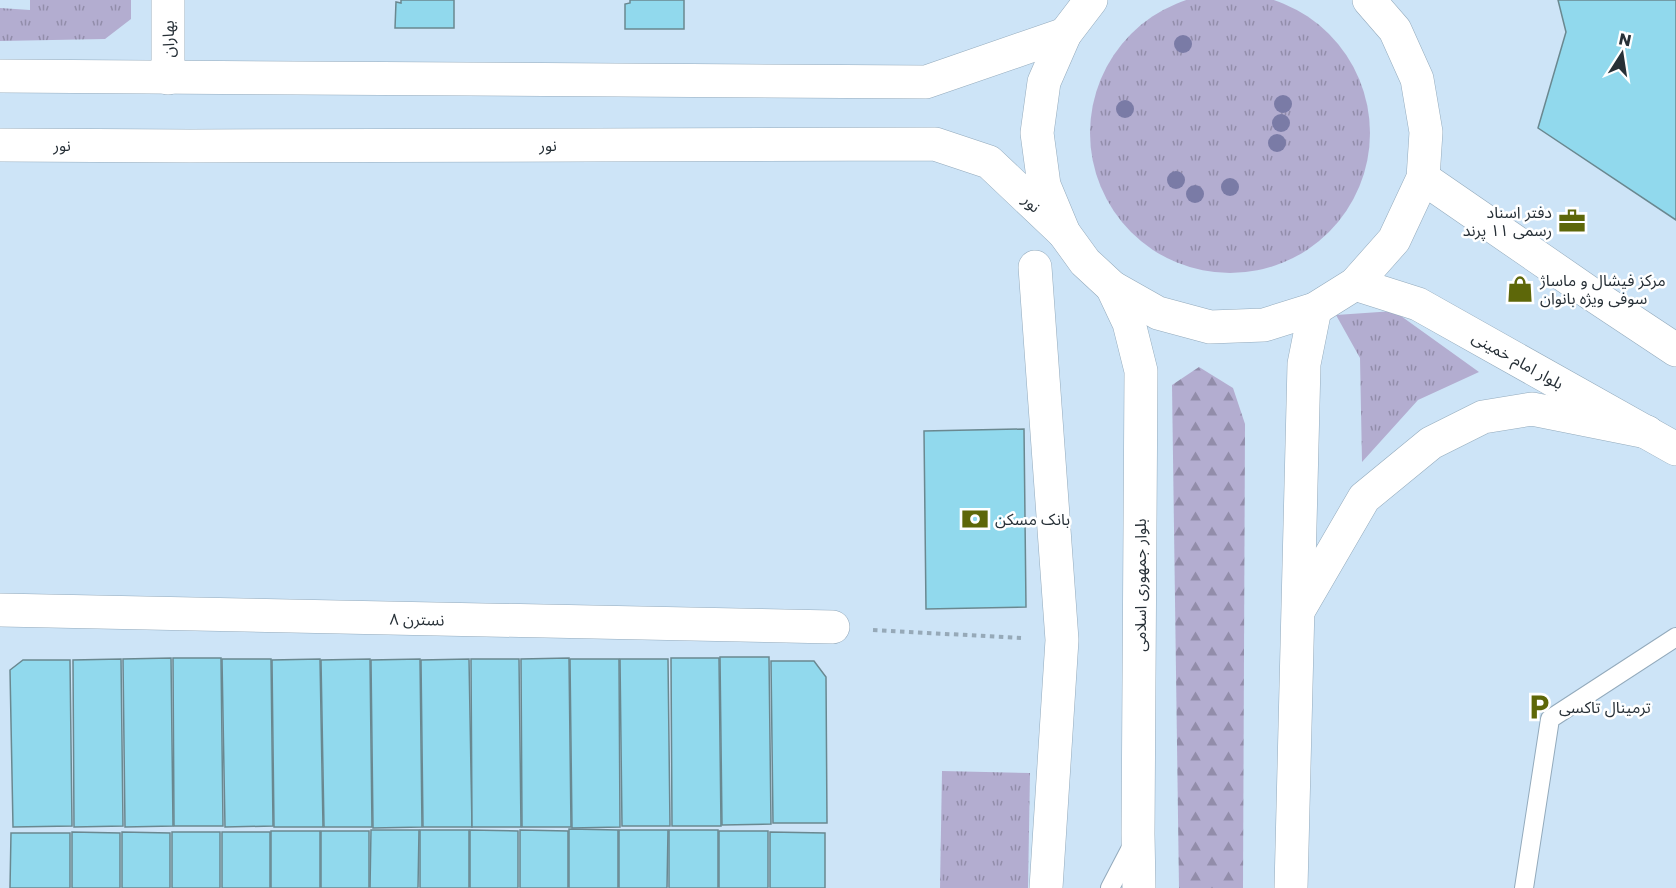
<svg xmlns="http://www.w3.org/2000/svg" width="1676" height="888" font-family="Poppins,'Noto Sans Arabic',sans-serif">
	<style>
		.grass { fill: url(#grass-tufts) }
		.forest { fill: url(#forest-firs) }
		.building { fill: #91d9ed; stroke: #6a8890; stroke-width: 1.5 }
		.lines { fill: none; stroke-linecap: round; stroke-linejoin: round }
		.lane-casing { stroke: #93aabc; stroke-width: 20 }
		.street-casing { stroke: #93aabc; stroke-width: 34 }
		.secondary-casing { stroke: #93aabc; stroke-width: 34 }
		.path { stroke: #96a9b8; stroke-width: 4; stroke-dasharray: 4.5 4.5; stroke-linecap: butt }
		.lane { stroke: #fff; stroke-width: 18 }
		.street { stroke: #fff; stroke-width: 33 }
		.secondary { stroke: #fff; stroke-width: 33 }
		.tree { fill: #7a7ba6 }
		.labels { text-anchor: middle; stroke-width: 5; stroke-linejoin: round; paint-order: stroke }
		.street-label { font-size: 16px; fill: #273037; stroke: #fff }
		.poi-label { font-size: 16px; fill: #273037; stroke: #fff; text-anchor: start }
	</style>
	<defs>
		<pattern id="grass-tufts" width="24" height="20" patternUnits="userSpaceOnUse" patternTransform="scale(1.5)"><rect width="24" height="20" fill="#b3add0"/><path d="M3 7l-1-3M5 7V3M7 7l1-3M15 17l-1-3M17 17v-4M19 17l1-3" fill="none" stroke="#928daa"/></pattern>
		<pattern id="forest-firs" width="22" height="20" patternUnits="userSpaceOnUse" patternTransform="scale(1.5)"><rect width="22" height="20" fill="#b3add0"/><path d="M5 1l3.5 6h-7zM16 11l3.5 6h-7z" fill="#928daa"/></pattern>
	</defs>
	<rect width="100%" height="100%" fill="#cde4f7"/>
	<g class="grass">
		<circle cx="1230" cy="133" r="140"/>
		<path d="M30 0H131V19L105 39 0 41V8L30 10Z"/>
		<path d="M1394 311 1479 372 1418 400 1362 462 1360 358 1336 315Z"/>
		<path d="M942 771 1030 773 1028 888H940Z"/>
	</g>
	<path class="forest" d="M1199 367 1233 388 1245 424 1243 888H1179L1172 385Z"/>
	<g class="building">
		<path d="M401 0H454V28H395L396 2 401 3Z"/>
		<path d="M630 0H684V29H625V4L630 3Z"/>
		<path d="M1558 0H1676V220L1538 128 1566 32Z"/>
		<path d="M1024 429 1026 607 926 609 924 431Z"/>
		<path d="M720 657H769L771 824 722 825Z"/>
		<path d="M171 658 173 826 125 827 123 659Z"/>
		<path d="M173 658H221L223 826H174Z"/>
		<path d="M569 658 571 827H522L521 659Z"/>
		<path d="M671 658H719L721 826H672Z"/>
		<path d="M121 659 123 826 74 827 73 660Z"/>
		<path d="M222 659H271L273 826 225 827Z"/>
		<path d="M320 659 323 827H274L272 660Z"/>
		<path d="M370 659 372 827H324L321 660Z"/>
		<path d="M420 659 422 827 373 828 371 660Z"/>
		<path d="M469 659 472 827H423L421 660Z"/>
		<path d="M471 659H519L521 827H472Z"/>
		<path d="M570 659H619L620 827 572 828Z"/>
		<path d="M620 659H668L670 826H622Z"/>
		<path d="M23 660H70L72 826 13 827 10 670Z"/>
		<path d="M771 661H814L826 677 827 823H773Z"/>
		<path d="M569 829 618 830V888H569Z"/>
		<path d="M371 830H419L418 888H370Z"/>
		<rect x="420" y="830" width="49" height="58"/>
		<path d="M470 830 518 831V888H470Z"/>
		<path d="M520 830 568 831V888H520Z"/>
		<path d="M619 830H668L667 888H619Z"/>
		<rect x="669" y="830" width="49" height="58"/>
		<rect x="271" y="831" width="49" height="57"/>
		<rect x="321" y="831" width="48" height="57"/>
		<rect x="719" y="831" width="49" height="57"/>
		<path d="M72 832 120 833V888H72Z"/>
		<path d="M122 832 170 833V888H122Z"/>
		<rect x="172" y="832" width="48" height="56"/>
		<rect x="222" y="832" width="48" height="56"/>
		<path d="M770 832 825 833V888H770Z"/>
		<path d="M11 833H70V888H10Z"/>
	</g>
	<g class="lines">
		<defs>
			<g id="lane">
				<path d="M1110 888 1133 844"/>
				<path d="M1524 888 1550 719 1676 637"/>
			</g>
			<g id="street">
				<path d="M168 0V78"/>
				<path d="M1035 267 1062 640 1046 888"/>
				<path d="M0 610 833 627"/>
			</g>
			<g id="secondary">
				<path d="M1091 0 1065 34 1044 82 1037 133 1044 185 1064 233 1085 262 1112 287 1158 313 1210 327 1264 325 1315 309 1355 284 1394 240 1423 178 1426 132 1417 79 1395 30 1369 0"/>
				<path d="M0 76 926 82 1065 34"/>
				<path d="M0 145 190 146 935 144 989 162 1064 233"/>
				<path d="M1423 178 1587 291 1676 350"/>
				<path d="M1355 284 1418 304 1676 449"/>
				<path d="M1112 287 1129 323 1141 371 1138 834 1139 888"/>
				<path d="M1300 608 1364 498 1431 443 1483 417 1532 409 1647 432"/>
				<path d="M1291 888 1304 364 1315 309"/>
			</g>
		</defs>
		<use href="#lane" class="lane-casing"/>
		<use href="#street" class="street-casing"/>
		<use href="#secondary" class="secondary-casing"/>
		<path class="path" d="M873 630 1021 638"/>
		<use href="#lane" class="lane"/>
		<use href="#street" class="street"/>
		<use href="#secondary" class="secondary"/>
	</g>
	<g class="tree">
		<circle cx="1183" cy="44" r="9"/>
		<circle cx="1283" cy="104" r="9"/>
		<circle cx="1125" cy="109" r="9"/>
		<circle cx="1281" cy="123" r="9"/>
		<circle cx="1277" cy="143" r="9"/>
		<circle cx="1176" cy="180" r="9"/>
		<circle cx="1230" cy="187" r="9"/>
		<circle cx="1195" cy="194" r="9"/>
	</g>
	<defs>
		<symbol id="office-bare" viewBox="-9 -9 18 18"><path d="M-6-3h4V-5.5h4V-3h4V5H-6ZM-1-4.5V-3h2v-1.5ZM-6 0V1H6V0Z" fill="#5d6709" stroke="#fff" stroke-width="2.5" paint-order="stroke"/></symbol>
		<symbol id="shop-bare" viewBox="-9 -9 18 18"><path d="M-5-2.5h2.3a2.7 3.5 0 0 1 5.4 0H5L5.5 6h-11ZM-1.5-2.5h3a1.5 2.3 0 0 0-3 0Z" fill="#5d6709" stroke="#fff" stroke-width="2.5" paint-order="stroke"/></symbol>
		<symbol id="bank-bare" viewBox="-9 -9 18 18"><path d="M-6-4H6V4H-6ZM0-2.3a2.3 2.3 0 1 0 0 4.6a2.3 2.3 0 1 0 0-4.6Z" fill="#5d6709" stroke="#fff" stroke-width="2.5" paint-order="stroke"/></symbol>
		<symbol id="parking-bare" viewBox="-9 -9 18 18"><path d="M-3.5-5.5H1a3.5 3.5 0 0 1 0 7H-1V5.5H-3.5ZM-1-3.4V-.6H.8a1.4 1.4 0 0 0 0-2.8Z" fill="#5d6709" stroke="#fff" stroke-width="2.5" paint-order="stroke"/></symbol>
	</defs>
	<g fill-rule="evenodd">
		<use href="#office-bare" x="1553" y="202" width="38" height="38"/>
		<use href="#shop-bare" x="1501" y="270" width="38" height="38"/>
		<use href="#bank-bare" x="956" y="500" width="38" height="38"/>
		<use href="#parking-bare" x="1520" y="688" width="38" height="38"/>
	</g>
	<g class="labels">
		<g class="street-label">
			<text transform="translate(168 39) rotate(-91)" y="6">بهاران</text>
			<text x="62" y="151">نور</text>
			<text x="548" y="151">نور</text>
			<text transform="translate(1032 203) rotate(44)" y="6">نور</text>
			<text transform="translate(1518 360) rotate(29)" y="6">بلوار امام خمینی</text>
			<text transform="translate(1140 585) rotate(-90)" y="6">بلوار جمهوری اسلامی</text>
			<text transform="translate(417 619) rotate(1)" y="6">نسترن ۸</text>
		</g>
		<g class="poi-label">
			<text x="1552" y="218" text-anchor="end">دفتر اسناد<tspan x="1552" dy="18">رسمی ۱۱ پرند</tspan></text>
			<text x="1540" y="286">مرکز فیشال و ماساژ<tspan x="1540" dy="18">سوفی ویژه بانوان</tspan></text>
			<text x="995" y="525">بانک مسکن</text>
			<text x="1559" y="713">ترمینال تاکسی</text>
		</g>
	</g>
	<g transform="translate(1622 54) rotate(12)" stroke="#ffffff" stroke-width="4.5" paint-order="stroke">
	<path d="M0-4.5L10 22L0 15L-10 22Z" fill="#273037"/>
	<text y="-9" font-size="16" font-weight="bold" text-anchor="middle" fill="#273037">N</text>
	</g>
</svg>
